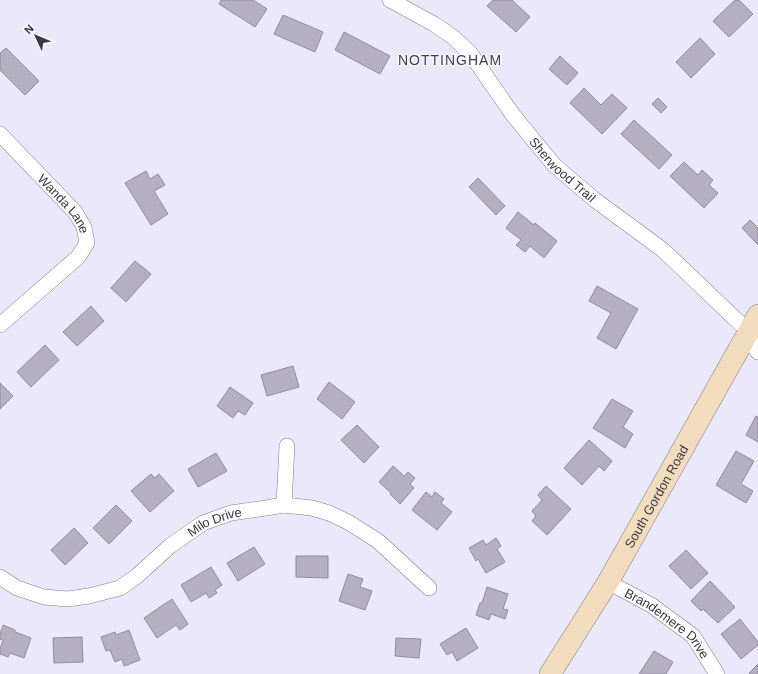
<svg xmlns="http://www.w3.org/2000/svg" width="758" height="674" font-family="Helvetica,sans-serif">
	<style>
		.building { fill: #b4afc1; stroke: #908c9d }
		.lines { fill: none; stroke-linecap: round; stroke-linejoin: round }
		.street-casing { stroke: #7f7b8c; stroke-width: 16 }
		.secondary-casing { stroke: #7f7b8c; stroke-width: 22 }
		.street { stroke: #fff; stroke-width: 15 }
		.secondary { stroke: #f2dcbe; stroke-width: 21 }
		.labels { text-anchor: middle; stroke-width: 3; stroke-linejoin: round; paint-order: stroke }
		.street-label { font-size: 13px; fill: #3b3940; stroke: #f8f7fe }
		.neighbourhood-label { font-size: 14px; letter-spacing: 1px; fill: #413e4d; stroke: #f8f7fe }
	</style>
	<rect width="100%" height="100%" fill="#ece8fb"/>
	<g class="building">
		<path d="M221 0H253L267 9 255 27 219 4Z"/>
		<path d="M493 0H512L530 17 516 32 487 6Z"/>
		<path d="M735 0H739L753 14 729 37 713 21Z"/>
		<path d="M283 15 323 32 315 52 274 34Z"/>
		<path d="M344 32 390 56 380 74 335 50Z"/>
		<path d="M700 38 715 54 691 78 676 62Z"/>
		<path d="M6 48 39 81 25 95 0 70V53Z"/>
		<path d="M560 56 578 73 567 85 549 69Z"/>
		<path d="M584 88 601 105 612 94 627 108 602 134 570 103Z"/>
		<path d="M658 98 667 107 661 113 652 104Z"/>
		<path d="M634 120 672 155 659 169 621 134Z"/>
		<path d="M684 162 698 175 702 170 713 180 709 185 718 193 704 208 670 176Z"/>
		<path d="M146 171 150 179 158 174 165 185 154 191 168 214 151 225 125 183Z"/>
		<path d="M478 178 505 206 496 215 469 187Z"/>
		<path d="M518 212 534 225 535 223 557 241 544 258 530 246 525 252 516 245 521 240 506 228Z"/>
		<path d="M750 220 758 228V245L742 228Z"/>
		<path d="M135 261 151 274 126 302 111 288Z"/>
		<path d="M597 286 638 309 616 349 597 338 611 313 589 301Z"/>
		<path d="M91 306 104 321 77 346 63 332Z"/>
		<path d="M45 345 59 360 31 387 17 372Z"/>
		<path d="M293 366 299 387 267 396 261 375Z"/>
		<path d="M329 382 355 402 342 419 317 399Z"/>
		<path d="M0 383 13 396 0 409Z"/>
		<path d="M230 387 253 403 245 415 238 411 233 418 217 406Z"/>
		<path d="M612 399 633 411 623 427 633 434 625 448 593 428Z"/>
		<path d="M756 416 758 417V442L746 435Z"/>
		<path d="M357 425 379 447 364 463 341 440Z"/>
		<path d="M589 440 612 461 604 471 599 466 582 485 564 468Z"/>
		<path d="M736 451 754 461 741 484 753 491 746 503 716 485Z"/>
		<path d="M216 453 227 471 198 487 188 469Z"/>
		<path d="M393 466 404 476 408 472 415 478 410 484 414 488 400 504 390 494 391 493 379 482Z"/>
		<path d="M151 474 155 478 159 474 174 491 150 512 131 491Z"/>
		<path d="M546 486 571 509 547 535 532 521 536 516 532 511 542 500 538 495Z"/>
		<path d="M426 492 432 497 435 492 444 499 441 503 452 512 437 530 412 510Z"/>
		<path d="M116 505 132 521 109 544 93 528Z"/>
		<path d="M74 528 88 543 65 565 51 550Z"/>
		<path d="M496 538 501 546 497 549 505 562 486 573 478 559 476 561 469 548 483 540 486 545Z"/>
		<path d="M254 547 265 564 238 581 227 563Z"/>
		<path d="M686 550 708 573 691 589 669 566Z"/>
		<path d="M296 556H328V578L296 577Z"/>
		<path d="M211 567 222 585 215 590 217 593 209 598 206 593 191 602 181 585Z"/>
		<path d="M348 574 363 579 360 587 372 591 365 610 339 601Z"/>
		<path d="M710 581 735 607 718 623 703 609 701 611 691 601Z"/>
		<path d="M487 587 508 594 503 609 508 610 505 619 491 614 489 620 476 615 480 603H482Z"/>
		<path d="M172 599 188 624 180 630 176 625 157 638 144 618Z"/>
		<path d="M740 619 758 642V645L741 659 721 634Z"/>
		<path d="M3 625 15 630V632L31 638 24 658 10 653 8 657 0 654V649L3 640 0 639V634Z"/>
		<path d="M466 628 478 648 457 661 452 652 447 655 440 644Z"/>
		<path d="M129 630 140 660 124 666 122 659 115 662 110 650 106 651 101 637 115 632 116 635Z"/>
		<path d="M82 637 83 662 54 663 53 638Z"/>
		<path d="M396 638 421 639 419 658 395 656Z"/>
		<path d="M654 651 673 662 666 674H639Z"/>
		<path d="M758 664V674H750L749 673Z"/>
	</g>
	<g class="lines">
		<defs>
			<g id="street">
				<path id="s1" d="M390 0 434 24 453 37 470 53 513 115 554 165 595 200 663 250 748 331C750 340 752 346 758 352"/>
				<path id="s2" d="M0 134 75 212 84 227 87 243 78 257 0 325"/>
				<path d="M284 505 287 446"/>
				<path id="s3" d="M0 577 17 588 44 597 68 599 89 596 120 588 137 576 170 546 203 523 231 513 266 508 284 505 312 508 329 513 348 522 378 541 429 588"/>
				<path id="s4" d="M608 582 651 605 693 636 717 674"/>
			</g>
			<g id="secondary">
				<path id="s5" d="M550 674 608 582 758 315"/>
			</g>
		</defs>
		<use href="#street" class="street-casing"/>
		<use href="#secondary" class="secondary-casing"/>
		<use href="#street" class="street"/>
		<use href="#secondary" class="secondary"/>
	</g>
	<g class="labels">
		<g class="street-label">
			<text dy="5" stroke="none"><textPath href="#s1" startOffset="246">Sherwood Trail</textPath></text>
			<text dy="5" stroke="none"><textPath href="#s2" startOffset="95">Wanda Lane</textPath></text>
			<text dy="5" stroke="none"><textPath href="#s5" startOffset="207">South Gordon Road</textPath></text>
			<text dy="5" stroke="none"><textPath href="#s3" startOffset="243">Milo Drive</textPath></text>
			<text dy="5" stroke="none"><textPath href="#s4" startOffset="73">Brandemere Drive</textPath></text>
		</g>
		<g class="neighbourhood-label">
			<text x="450" y="65">NOTTINGHAM</text>
		</g>
	</g>
	<g transform="translate(36 36) rotate(314)" stroke="#f8f7fe" stroke-width="3" paint-order="stroke">
	<path d="M0-3L7 15L0 10L-7 15Z" fill="#3b3940"/>
	<text y="-6" font-size="11" font-weight="bold" text-anchor="middle" fill="#3b3940">N</text>
	</g>
</svg>
